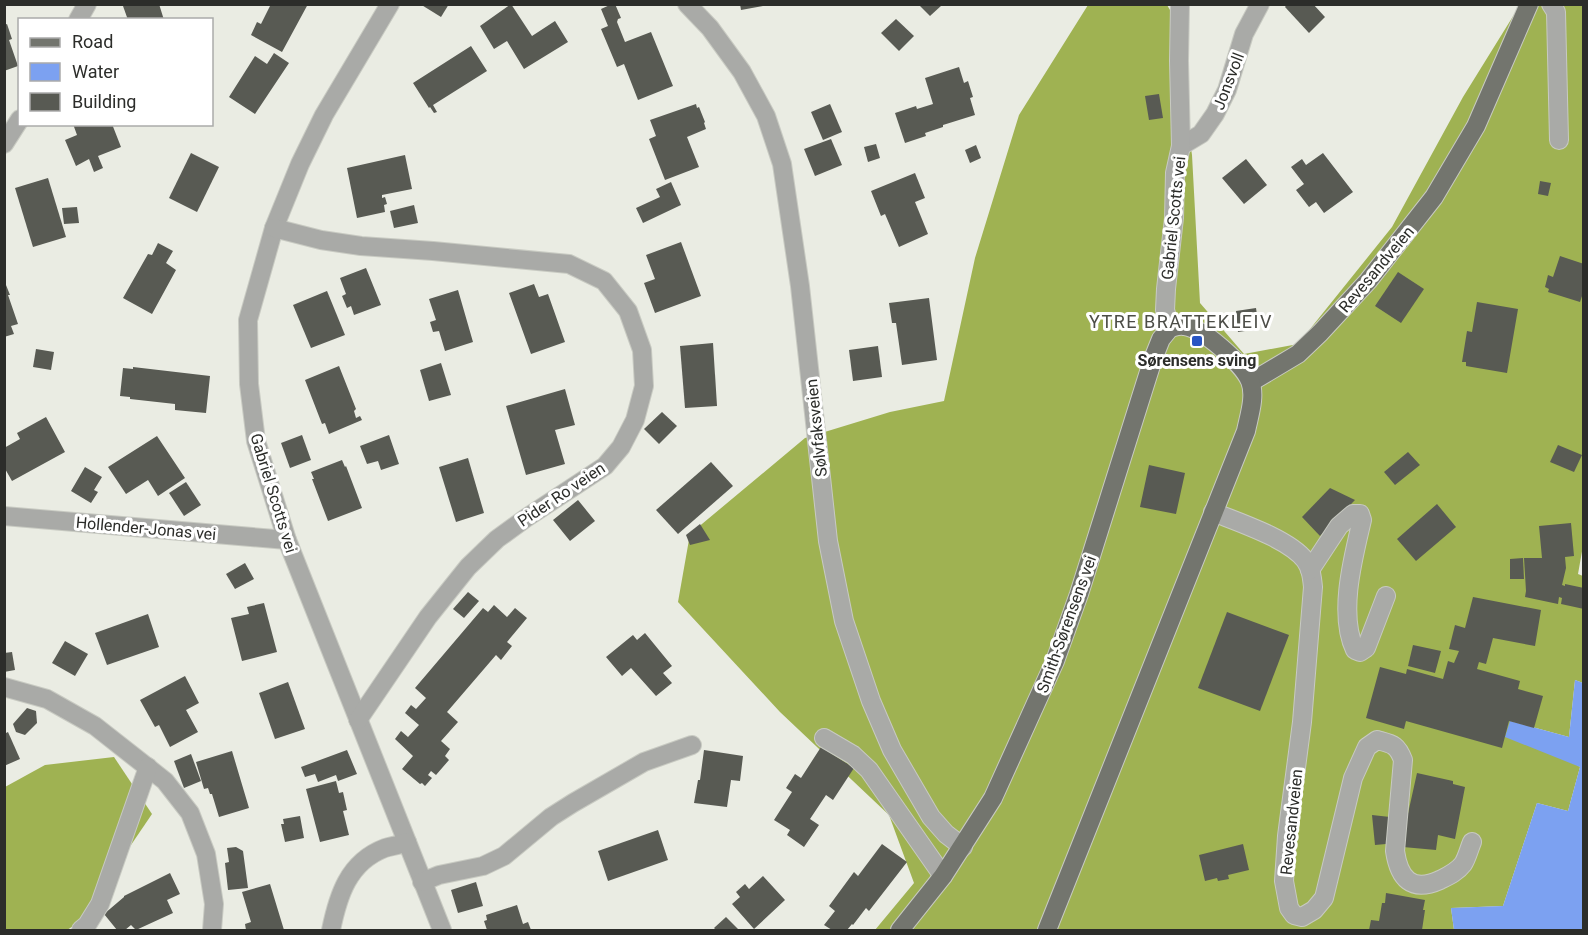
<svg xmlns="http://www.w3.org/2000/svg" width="1588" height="935" font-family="Roboto,sans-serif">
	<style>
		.forest { fill: #9fb252 }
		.water { fill: #7ca1f1 }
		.building { fill: #585a53 }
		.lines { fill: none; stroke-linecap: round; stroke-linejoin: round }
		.minor-casing { stroke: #c8cac2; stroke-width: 20 }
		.major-casing { stroke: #c8cac2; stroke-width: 20 }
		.minor { stroke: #a9aaa7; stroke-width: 18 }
		.major { stroke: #73756e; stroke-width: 18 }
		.poi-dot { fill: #2955c3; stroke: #fff; stroke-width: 2 }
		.labels { text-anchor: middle; stroke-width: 6; stroke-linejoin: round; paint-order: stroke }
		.street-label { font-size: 16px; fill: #2c2d2a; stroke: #fff }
		.poi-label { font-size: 16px; font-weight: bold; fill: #2c2d2a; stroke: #fff }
		.neighbourhood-label { font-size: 18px; letter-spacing: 1.5px; fill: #4c4d47; stroke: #fff }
	</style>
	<rect width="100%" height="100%" fill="#eaece3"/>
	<g class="forest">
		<path d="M1088 5H1167L1170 10 1192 155 1200 303 1244 354 1298 344 1392 227 1463 97 1520 5H1583L1584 540 1578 574 1583 576V683L1575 680 1569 737 1510 721 1580 767 1568 811 1537 803 1503 906 1451 908 1454 930H875L914 883 889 815 780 712 678 602 690 534 805 438 890 412 944 401 975 258 1019 115Z"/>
		<path d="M114 757 152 814 78 923 67 930H5V787L45 765Z"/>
	</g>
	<path class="water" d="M1575 680 1583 683V930H1454L1451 908 1503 906 1537 803 1568 811 1580 767 1505 737 1510 721 1569 737Z"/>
	<g class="building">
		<path d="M129 4H159L164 20H128L123 6Z"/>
		<path d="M271 4H308L282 52 251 35 257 22 261 24Z"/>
		<path d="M420 4H449L441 17Z"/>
		<path d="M511 4 532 36 555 21 568 42 524 69 507 41 494 49 480 26Z"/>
		<path d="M612 4H615L621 18 618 19 617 22 625 42 651 32 673 86 638 100 624 64 617 67 601 29 608 26 601 9Z"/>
		<path d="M740 4H763V6L741 10Z"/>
		<path d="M1287 4H1313L1325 17 1309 33 1285 7Z"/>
		<path d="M919 5H942L930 16Z"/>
		<path d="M896 19 914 36 899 51 881 33Z"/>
		<path d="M7 24 12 39 9 40 18 66 4 71V25Z"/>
		<path d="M471 46 487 71 433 105 437 112 434 113 430 107 429 108 413 83Z"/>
		<path d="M274 53 289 63 255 114 229 97 255 56 267 64Z"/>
		<path d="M959 67 964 83 968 81 973 97 970 98 975 115 943 125V127L925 133 926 136 905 143 895 113 916 106 917 109 933 104 925 78Z"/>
		<path d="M1159 94 1163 118 1149 120 1145 96Z"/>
		<path d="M696 104 697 108 699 107 705 122 704 123 706 129 687 137 699 167 665 180 649 139 656 136 650 120Z"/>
		<path d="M830 104 842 132 823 140 811 112Z"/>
		<path d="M73 124H112L121 147 98 156 103 168 94 172 89 159 76 166 65 140 77 135Z"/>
		<path d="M831 139 842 165 815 176 804 149Z"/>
		<path d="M876 144 880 158 868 162 864 147Z"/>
		<path d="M976 145 981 158 970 163 965 150Z"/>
		<path d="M191 153 219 167 197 212 169 198Z"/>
		<path d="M1323 153 1353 192 1324 213 1316 202 1309 207 1296 190 1304 184 1291 167 1302 159 1306 165Z"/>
		<path d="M405 155 412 189 382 195V198L385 197 387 204 384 205 385 212 357 218 347 168Z"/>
		<path d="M1246 159 1267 185 1244 204 1222 178Z"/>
		<path d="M915 173 925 198 915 202 928 234 899 247 885 214 881 216 871 191Z"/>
		<path d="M48 178 66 237 33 247 15 188Z"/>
		<path d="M1540 181 1551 183 1548 196 1538 194Z"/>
		<path d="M671 182 681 205 643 223 636 208 660 197 656 189Z"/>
		<path d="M414 205 418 223 394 228 390 211Z"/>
		<path d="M77 207 79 223 64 224 62 208Z"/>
		<path d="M681 242 701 296 655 313 644 283 655 279 646 255Z"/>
		<path d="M158 243 173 251 166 263 176 270 152 314 123 298 148 254 152 255Z"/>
		<path d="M1560 256 1584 264V290L1580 302 1548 292 1549 289 1545 287 1548 275 1553 277Z"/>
		<path d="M366 268 381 305 354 315 351 306 347 308 342 296 346 294 340 278Z"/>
		<path d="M1398 272 1424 289 1401 323 1375 306Z"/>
		<path d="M4 280 10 295H8L18 324 11 326 14 334 4 337Z"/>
		<path d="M534 284 539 297 548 294 565 342 531 354 509 293Z"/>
		<path d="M458 290 473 342 445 351 439 331 433 332 430 322 436 320 429 299Z"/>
		<path d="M327 291 345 335 311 348 293 305Z"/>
		<path d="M929 298 937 360 902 365 896 323H892L889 303Z"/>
		<path d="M1477 302 1518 309 1507 373 1466 366V362H1462L1467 331 1472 332Z"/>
		<path d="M1256 308 1259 329 1238 332 1236 311Z"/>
		<path d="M713 343 717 406 685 408 680 346Z"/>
		<path d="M878 346 882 377 853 381 849 350Z"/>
		<path d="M36 349 54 352 51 370 33 367Z"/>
		<path d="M441 363 451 395 429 401 420 370Z"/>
		<path d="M339 366 356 409 354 411 356 418 360 416 362 420 329 434 325 423 322 424 305 380Z"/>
		<path d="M133 367 210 376 206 413 175 410V404L130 399V397L120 396 123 368 133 369Z"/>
		<path d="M565 389 575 425 555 430 565 464 526 475 506 406Z"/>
		<path d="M662 412 677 426 659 444 644 429Z"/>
		<path d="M46 417 65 452 12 481 4 467V448L20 439 17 433Z"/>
		<path d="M302 435 311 460 290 468 281 443Z"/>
		<path d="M389 435 399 464 381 470 378 461 367 464 360 446Z"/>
		<path d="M157 436 185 478 158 496 148 480 126 494 108 467Z"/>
		<path d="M1558 445 1582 455 1574 472 1550 462Z"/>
		<path d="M1408 452 1420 465 1395 485 1384 472Z"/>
		<path d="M468 458 484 513 456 522 439 467Z"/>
		<path d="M342 460 345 467 346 466 362 508 328 521 312 479H314L311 472Z"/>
		<path d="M711 462 733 486 678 534 656 510Z"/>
		<path d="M1149 465 1185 473 1176 514 1140 507Z"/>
		<path d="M85 467 102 477 94 490 98 492 91 503 71 491Z"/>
		<path d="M186 482 201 505 184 516 169 493Z"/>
		<path d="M1330 488 1355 500 1320 536 1302 517Z"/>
		<path d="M578 500 595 521 570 541 553 520Z"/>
		<path d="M1437 504 1456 527 1416 561 1397 539Z"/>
		<path d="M1571 523 1574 556 1565 557 1566 568 1562 585 1565 586V584L1584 588V609L1561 604 1562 598 1559 597 1558 604 1525 597 1526 591 1524 558H1542L1539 526Z"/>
		<path d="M700 524 710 540 690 545 686 535Z"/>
		<path d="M1523 558 1524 579H1510V559Z"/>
		<path d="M245 563 254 579 235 589 226 574Z"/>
		<path d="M468 592 479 601 464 618 453 609Z"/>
		<path d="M1473 597 1541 610 1535 646 1493 638 1486 664 1479 662 1477 669 1520 681 1518 689 1543 696 1534 728 1509 721 1502 748 1406 721 1404 729 1366 718 1380 667 1406 674 1407 669 1443 679 1448 661 1454 663 1459 651 1449 649 1455 625 1465 628Z"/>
		<path d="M264 603 277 652 242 661 231 618 249 614 247 607Z"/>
		<path d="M494 605 507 617 515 608 527 618 507 642 512 646 501 660 496 655 447 712 458 722 441 741 450 749 445 756 449 760 436 775 431 771 428 775 432 778 425 786 422 783 420 784 402 769 413 756 395 739 401 731 408 737 419 725 405 713 411 705 416 709 426 698 415 688 483 608 488 612Z"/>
		<path d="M1227 612 1289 635 1260 711 1198 688Z"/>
		<path d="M148 614 159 647 107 665 95 633Z"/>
		<path d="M645 633 672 666 663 673 672 683 656 696 631 668 622 676 606 657 633 635 637 640Z"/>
		<path d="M65 641 88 654 75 676 52 663Z"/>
		<path d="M1413 645 1441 651 1435 673 1408 666Z"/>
		<path d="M12 652 15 670 4 672V653Z"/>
		<path d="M185 676 199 703 186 710 198 732 170 747 159 725 155 727 140 700Z"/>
		<path d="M288 682 305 729 275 739 259 693Z"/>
		<path d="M27 708 36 711 37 723 25 735 16 732 13 724Z"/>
		<path d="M8 732 20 759 4 766V734Z"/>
		<path d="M821 747 854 768 833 800 826 795 810 819 819 825 804 847 787 835 790 830 774 820 792 792 786 788 795 774 801 778Z"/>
		<path d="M347 750 357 774 338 781 336 775 318 782 315 774 305 777 301 767Z"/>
		<path d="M704 750 743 756 740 781 731 780 727 807 694 803 698 780H700Z"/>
		<path d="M232 751 249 808 219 817 212 794H210L208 788 204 789 196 762Z"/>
		<path d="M191 754 201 781 184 788 174 761Z"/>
		<path d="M1417 773 1453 781V784L1465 787 1455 839 1438 835 1436 850 1403 847 1407 818Z"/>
		<path d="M336 781 339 793 343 792 347 810 343 811 349 835 320 842 306 789Z"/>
		<path d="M1372 815 1390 817 1386 844 1375 845Z"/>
		<path d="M300 816 304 838 285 842 281 824H284L283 819Z"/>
		<path d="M658 830 668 860 608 881 598 851Z"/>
		<path d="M882 844 907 862 869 911 866 908 853 925 852 924 847 930H832L824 925 835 911 829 906 854 872 858 876Z"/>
		<path d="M1243 844 1249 870 1228 875 1229 879 1218 881 1217 878 1205 881 1199 855Z"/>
		<path d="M236 847 243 851 248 888 228 890 225 863 229 862 227 848Z"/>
		<path d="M170 873 180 894 167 900 173 913 136 930 131 925 125 930H117L104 914 124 897V896Z"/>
		<path d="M763 876 785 900 754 929 732 904 740 897 736 892 745 884 749 889Z"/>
		<path d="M476 882 483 906 458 913 451 890Z"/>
		<path d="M270 884 284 930H246L245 924 251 922 242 892Z"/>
		<path d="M1386 893 1425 900 1423 910H1425L1422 930H1369L1371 920 1379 921 1382 903H1385Z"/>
		<path d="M517 905 523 924 528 922 531 930H487L484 921 487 920 486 915Z"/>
		<path d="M726 917 739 930H716L714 928Z"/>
	</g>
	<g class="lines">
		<defs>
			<g id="minor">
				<path d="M390 4 324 115 300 164 274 228 248 320 249 384 256 441 287 540 442 930"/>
				<path d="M687 4 710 28 742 72 766 116 782 164 800 286 828 541 844 621 871 701 892 750 931 817 946 834 963 847"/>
				<path d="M1551 4 1556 12 1559 140"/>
				<path d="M78 20 87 4"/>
				<path d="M4 144 20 119"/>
				<path d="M1181 146 1201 134 1215 114 1227 90 1244 34 1260 4"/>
				<path d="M274 228 321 240 361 246 433 251 569 264 604 281 628 311 642 350 644 386 635 420 621 447 605 466 526 518 497 539 468 567 428 617 358 720"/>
				<path d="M1170 328 1165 310 1166 289 1174 218 1175 173 1181 146 1179 61 1180 4"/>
				<path d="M1213 512C1238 522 1289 539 1305 560 1311 568 1312 577 1313 587L1302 722 1287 836 1284 881 1289 908 1294 915 1302 917 1314 910 1324 898 1353 778 1367 747 1377 740C1392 744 1397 744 1403 760L1395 851C1399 878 1411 893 1440 880 1448 876 1457 872 1463 864 1467 858 1469 849 1472 842"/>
				<path d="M4 516 287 540"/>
				<path d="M1310 570 1339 526 1353 514H1360L1362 520C1353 558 1338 614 1355 650L1360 652 1366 648 1386 596"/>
				<path d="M4 687 47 699 95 726 165 781 190 813 206 854 214 904 212 930"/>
				<path d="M824 738 853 755 869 770 943 876"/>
				<path d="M422 882 439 875 483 866 504 856 551 817 573 803 644 762 692 745"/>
				<path d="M81 930 87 925 100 904 148 767"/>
				<path d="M331 930C338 896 348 862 385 848 392 846 400 845 407 842"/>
			</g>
			<g id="major">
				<path d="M1251 382 1298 354 1320 333 1368 281 1434 197 1476 126 1529 4"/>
				<path d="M900 930 943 876 993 798 1055 661 1079 594 1153 359 1161 339 1170 328C1174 327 1180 325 1184 326 1202 327 1243 364 1250 381 1256 396 1249 416 1246 431L1047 930"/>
			</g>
		</defs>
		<use href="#minor" class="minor-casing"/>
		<use href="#major" class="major-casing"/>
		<use href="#minor" class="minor"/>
		<use href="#major" class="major"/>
	</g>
	<rect class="poi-dot" x="1191" y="335" width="12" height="12" rx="3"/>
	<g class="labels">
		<g class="street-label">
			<text transform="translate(1228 81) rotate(-69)" y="6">Jonsvoll</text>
			<text transform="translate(1173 218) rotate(-84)" y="6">Gabriel Scotts vei</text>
			<text transform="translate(1376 269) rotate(-50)" y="6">Revesandveien</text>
			<text transform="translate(816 428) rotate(-96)" y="6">Sølvfaksveien</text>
			<text transform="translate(274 493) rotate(73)" y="6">Gabriel Scotts vei</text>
			<text transform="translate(561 494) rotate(-34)" y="6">Pider Ro veien</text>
			<text transform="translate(146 528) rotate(5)" y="6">Hollender-Jonas vei</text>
			<text transform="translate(1066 624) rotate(-70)" y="6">Smith-Sørensens vei</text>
			<text transform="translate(1291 822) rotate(-84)" y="6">Revesandveien</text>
		</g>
		<g class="poi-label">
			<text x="1197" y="366">Sørensens sving</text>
		</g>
		<g class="neighbourhood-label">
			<text x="1181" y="328">YTRE BRATTEKLEIV</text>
		</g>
	</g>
	<rect width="1588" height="935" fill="none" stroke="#2c2d2a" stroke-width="12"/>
	<rect x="18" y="18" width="195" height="108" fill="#ffffff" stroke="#ababaa" stroke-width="1.5"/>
	<rect x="30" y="38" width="30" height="9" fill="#73756e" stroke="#ababaa" stroke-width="1.5"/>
	<text x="72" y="48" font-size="18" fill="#2c2d2a">Road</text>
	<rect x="30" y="63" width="30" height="18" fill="#7ca1f1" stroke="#ababaa" stroke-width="1.5"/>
	<text x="72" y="78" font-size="18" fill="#2c2d2a">Water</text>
	<rect x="30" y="93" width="30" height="18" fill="#585a53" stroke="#ababaa" stroke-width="1.5"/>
	<text x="72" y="108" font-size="18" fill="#2c2d2a">Building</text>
</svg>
